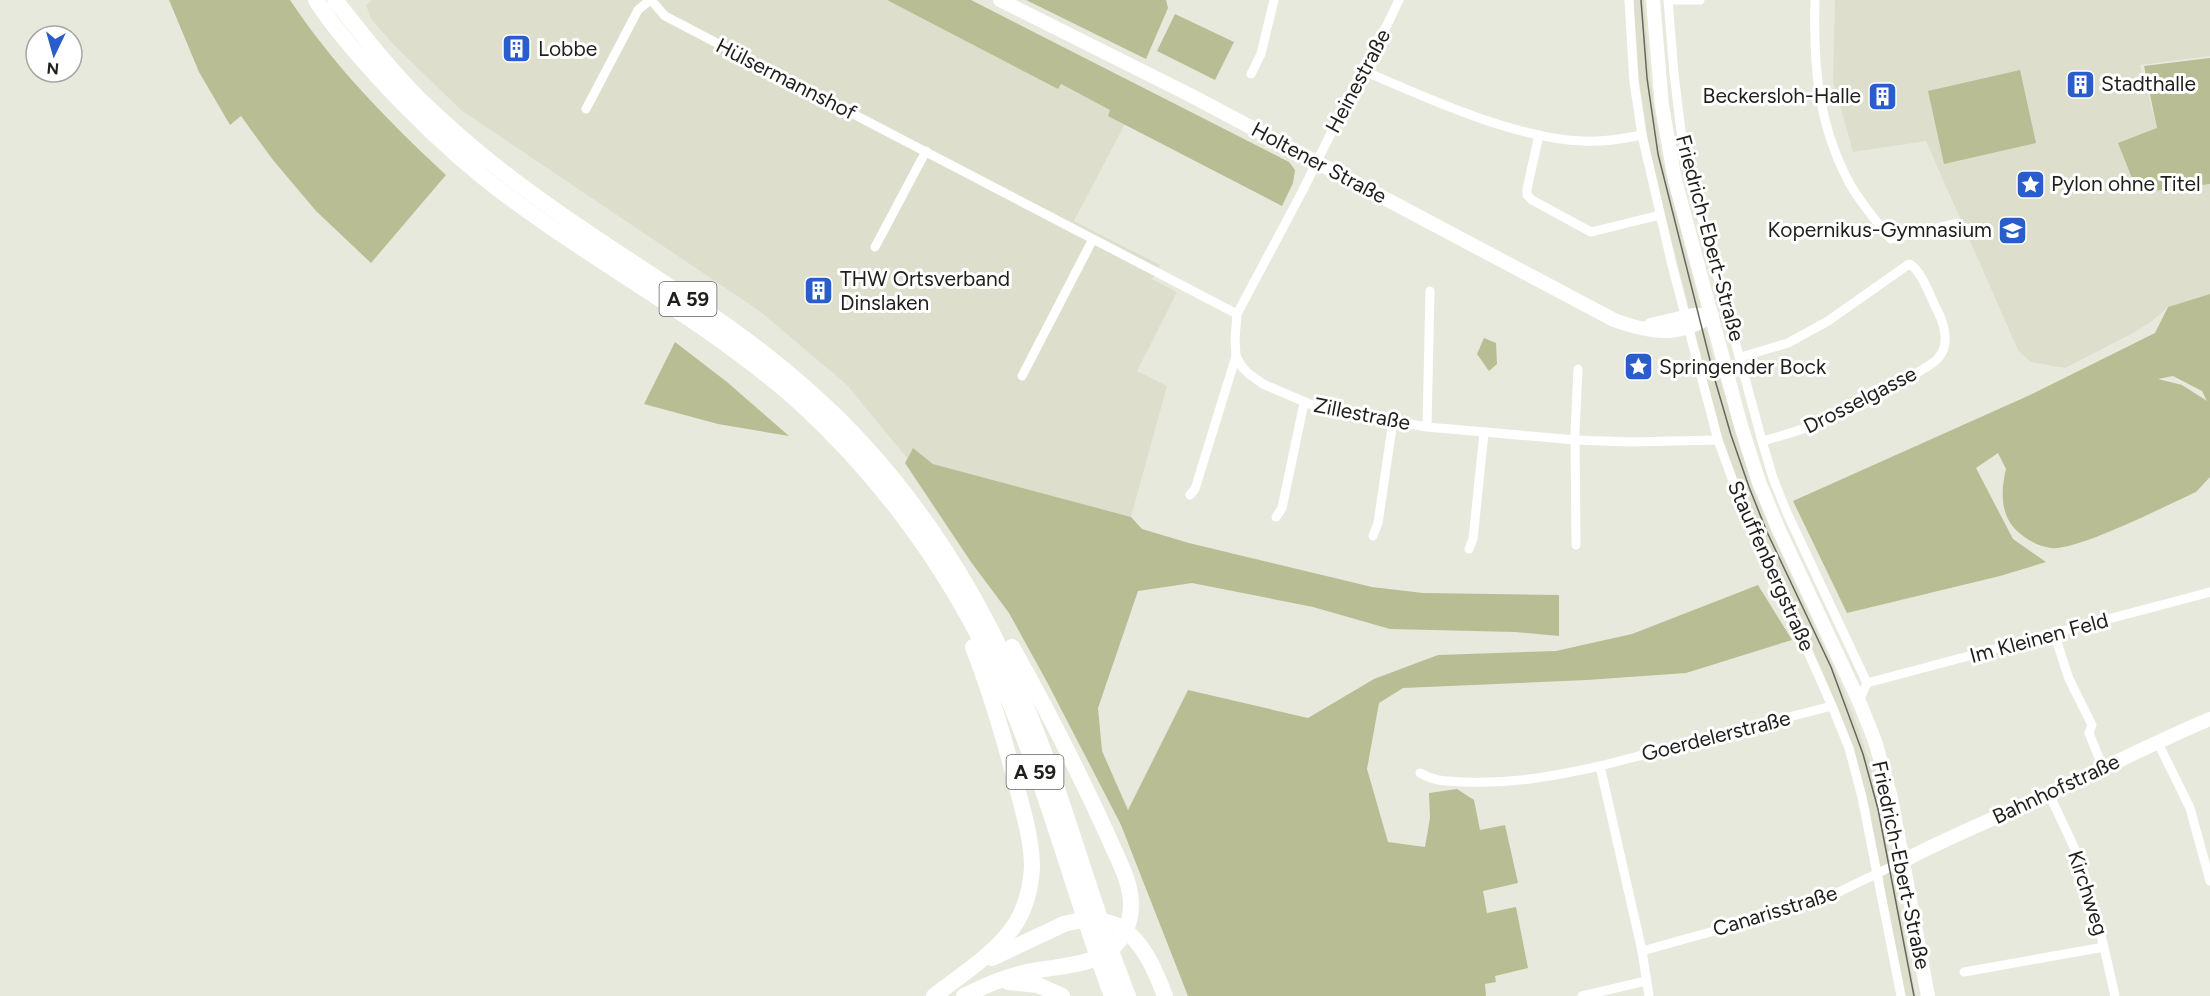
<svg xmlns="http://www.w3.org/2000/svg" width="2210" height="996" font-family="Figtree,sans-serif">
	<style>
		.built { fill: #dddfcc }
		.green { fill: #b9bd93; fill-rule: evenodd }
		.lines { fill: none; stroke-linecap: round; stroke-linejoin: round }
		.street { stroke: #fff; stroke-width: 9 }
		.secondary { stroke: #fff; stroke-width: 14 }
		.highway { stroke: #fff; stroke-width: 16 }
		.tram { stroke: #666760; stroke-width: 1.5 }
		.labels { text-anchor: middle; stroke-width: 6; stroke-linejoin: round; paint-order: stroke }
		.shield { fill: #fff; stroke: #626360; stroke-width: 1.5 }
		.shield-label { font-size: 20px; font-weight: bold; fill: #1f201c }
		.poi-label { font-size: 21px; fill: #1f201c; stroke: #fff; text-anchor: start }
		.street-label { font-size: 21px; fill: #1f201c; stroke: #fff }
	</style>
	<rect width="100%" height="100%" fill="#e8e9dd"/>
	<g class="built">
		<path d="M371 0H887L1058 89 1060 84 1111 110 1109 116 1125 124 1074 221 1160 265 1152 279 1177 292 1137 371 1167 386 1131 517 933 464 913 448 907 458 846 384 758 310 461 110 394 45 371 19 366 5Z"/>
		<path d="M1633 0H1644L1650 77 1661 154 1712 353 1752 486 1774 538 1833 666 1854 717 1868 758 1881 809 1916 996H1906L1897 952 1892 944 1881 882 1884 880 1873 840 1870 810 1843 722 1822 670 1740 490 1713 413 1698 357 1701 356 1650 156 1639 78Z"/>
		<path d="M1835 0H2210V56L2140 65 2157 128 2139 193 2210 184V294L2168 307 2152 321 2135 332 2065 368 2031 362 2018 350 1926 141 1853 152 1833 81Z"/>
	</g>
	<g class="green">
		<path d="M169 0H290C334 66 388 121 446 175L371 263 316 211 273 160 241 116 230 125 199 72Z"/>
		<path d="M887 0H971L1289 162 1295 170 1293 183 1282 206 1108 116 1110 110 1061 84 1058 89Z"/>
		<path d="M1026 0H1166L1168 8 1146 59Z"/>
		<path d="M1175 14 1234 42 1215 80 1157 51Z"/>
		<path d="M2210 58V184L2138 193 2118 143 2157 128 2144 66Z"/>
		<path d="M2020 70 2036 143 1944 164 1928 91Z"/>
		<path d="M2210 294V477L2196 492C2167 505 2078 551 2051 548 2037 546 2025 539 2015 529 2000 513 2001 490 2006 469L1998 453 1976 468 2013 539 2046 562 2000 576 1847 613 1793 501 2030 395 2155 333 2168 307ZM2173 376 2202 391 2207 401 2182 385 2158 379Z"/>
		<path d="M1484 338 1496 343 1497 364 1489 371 1477 354Z"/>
		<path d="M675 342 727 382 789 436 718 424 644 404Z"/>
		<path d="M913 448 933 464 1131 517 1142 529 1189 543 1372 587 1423 593 1559 595V636L1515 632 1390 629 1313 607 1192 583 1138 591 1098 708 1102 751 1128 810 1188 690 1308 718 1374 679 1438 655 1556 651 1632 634 1758 585 1792 640 1686 673 1587 680 1403 688 1379 703 1367 769 1388 842 1425 847 1430 818 1429 793 1457 789 1474 800 1480 830 1505 825 1518 883 1483 891 1487 913 1516 907 1528 968 1495 976 1496 982 1485 984 1486 996H1188L1121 825 1047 682 1009 613 971 562 905 463Z"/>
	</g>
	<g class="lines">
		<g class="street">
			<path d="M651 0 665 16 1237 314"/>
			<path d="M1399 0 1388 23 1362 70 1303 190 1237 314 1235 339 1236 356 1242 367 1249 374 1263 384 1319 408 1427 427 1576 440 1630 442 1718 440"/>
			<path d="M1629 0 1634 82 1642 135 1672 265 1718 440 1737 492 1832 706 1849 748 1862 797 1901 996"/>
			<path d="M1668 0 1674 74 1681 131 1694 189 1762 441 1773 478 1787 513 1867 683 1859 701"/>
			<path d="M1668 0H1700"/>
			<path d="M1815 0C1813 64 1818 126 1850 184 1861 204 1876 221 1891 239L1957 223"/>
			<path d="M1362 70C1424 97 1516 139 1583 141 1603 142 1623 139 1642 135"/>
			<path d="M1251 74 1261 54 1274 0"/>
			<path d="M586 109 638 10 650 0"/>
			<path d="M1539 135 1527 189V195L1532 200 1591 232 1660 215"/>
			<path d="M875 247 926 151"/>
			<path d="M1741 357 1788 343 1828 321 1909 264C1920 268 1930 295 1935 306 1943 320 1951 343 1939 357 1935 363 1926 367 1920 371 1877 402 1814 428 1762 441"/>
			<path d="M1022 376 1093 239"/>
			<path d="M1427 427 1430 291"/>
			<path d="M1190 495 1195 489 1236 356"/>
			<path d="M1276 517 1282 508 1304 403"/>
			<path d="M1373 536 1378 523 1393 421"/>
			<path d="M1576 545 1575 432 1578 369"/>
			<path d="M1469 549 1473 539 1484 433"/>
			<path d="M2054 633 2069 679 2092 725 2089 733 2103 768"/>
			<path d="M1867 683 2210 592"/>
			<path d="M2157 741 2190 808 2210 881"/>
			<path d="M1420 773C1436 782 1447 781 1465 782 1513 784 1554 776 1600 766"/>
			<path d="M2049 794 2081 862 2104 947 2115 996"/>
			<path d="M1642 951 1818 902 1903 861"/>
			<path d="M1964 972 2104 947"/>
			<path d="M1582 996 1646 981"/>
			<path d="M1649 996 1642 951 1600 766 1832 706"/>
		</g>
		<g class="secondary">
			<path d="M1000 0 1190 95 1614 320C1650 333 1679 338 1712 315"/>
			<path d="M1653 0 1662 106 1675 180 1741 426 1759 482 1779 530 1859 701 1875 741 1891 798 1928 996"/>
			<path d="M1651 325 1693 315H1711"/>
			<path d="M1903 861C1950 836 2000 816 2049 794 2103 769 2155 742 2210 719"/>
		</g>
		<g class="highway">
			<path d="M316 0C333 27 356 53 378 77 411 113 445 146 483 177 584 258 703 316 800 403 888 484 957 581 1005 691 1048 790 1074 895 1112 996"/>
			<path d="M335 0C362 34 389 69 420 100 455 134 492 165 531 193 623 261 725 315 810 392 918 488 992 612 1042 747 1073 829 1095 914 1128 996"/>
			<path d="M992 958 1064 924C1125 907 1146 946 1165 996"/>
			<path d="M1008 982 1038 985 1062 996"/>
			<path d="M934 996C962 974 996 954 1016 923 1026 906 1031 887 1032 867 1032 843 1025 818 1019 795 1006 745 992 695 973 647"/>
			<path d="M964 996C982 987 1002 978 1023 973 1051 966 1086 968 1110 950 1123 940 1131 923 1131 906 1132 882 1116 856 1107 834 1078 770 1046 708 1012 647"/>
		</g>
		<path class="tram" d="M1641 0 1647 78 1658 154 1715 380 1731 435 1749 487 1767 532 1831 667 1863 754 1878 809 1914 996"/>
	</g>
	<defs>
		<symbol id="building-square" viewBox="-11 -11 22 22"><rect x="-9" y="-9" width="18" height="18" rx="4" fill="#285dcb" stroke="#fff"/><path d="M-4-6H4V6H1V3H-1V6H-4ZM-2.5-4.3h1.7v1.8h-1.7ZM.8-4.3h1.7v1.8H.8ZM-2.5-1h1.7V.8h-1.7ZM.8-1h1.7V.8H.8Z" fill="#fff"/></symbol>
		<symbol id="sight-square" viewBox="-11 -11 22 22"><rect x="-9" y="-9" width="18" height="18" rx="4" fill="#285dcb" stroke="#fff"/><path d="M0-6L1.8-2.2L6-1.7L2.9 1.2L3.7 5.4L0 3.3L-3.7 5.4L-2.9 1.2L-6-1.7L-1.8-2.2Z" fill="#fff"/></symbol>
		<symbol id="school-square" viewBox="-11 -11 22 22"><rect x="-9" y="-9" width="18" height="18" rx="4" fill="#285dcb" stroke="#fff"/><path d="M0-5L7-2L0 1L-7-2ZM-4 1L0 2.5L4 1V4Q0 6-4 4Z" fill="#fff"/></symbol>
	</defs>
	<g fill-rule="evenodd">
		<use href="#building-square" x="500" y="32" width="33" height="33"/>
		<use href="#building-square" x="2064" y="68" width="33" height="33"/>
		<use href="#building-square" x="1866" y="80" width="33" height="33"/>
		<use href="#sight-square" x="2014" y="168" width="33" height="33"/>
		<use href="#school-square" x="1996" y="214" width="33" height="33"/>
		<use href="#building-square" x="802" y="274" width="33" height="33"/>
		<use href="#sight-square" x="1622" y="350" width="33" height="33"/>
	</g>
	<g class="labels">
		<g class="shield">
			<rect x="659.5" y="282" width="57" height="34" rx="4.5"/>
			<rect x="1006.5" y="755" width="57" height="34" rx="4.5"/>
		</g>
		<g class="shield-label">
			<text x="688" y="306">A 59</text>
			<text x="1035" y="779">A 59</text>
		</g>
		<g class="poi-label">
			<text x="538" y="56">Lobbe</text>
			<text x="2101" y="91">Stadthalle</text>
			<text x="1861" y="103" text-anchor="end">Beckersloh-Halle</text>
			<text x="2051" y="191">Pylon ohne Titel</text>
			<text x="1992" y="237" text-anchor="end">Kopernikus-Gymnasium</text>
			<text x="840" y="286">THW Ortsverband<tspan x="840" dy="24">Dinslaken</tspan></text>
			<text x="1659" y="374">Springender Bock</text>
		</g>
		<g class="street-label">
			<text transform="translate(786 79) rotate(27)" y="7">Hülsermannshof</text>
			<text transform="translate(1358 81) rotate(-62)" y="7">Heinestraße</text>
			<text transform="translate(1319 163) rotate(28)" y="7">Holtener Straße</text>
			<text transform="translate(1710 238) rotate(75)" y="7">Friedrich-Ebert-Straße</text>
			<text transform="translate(1860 400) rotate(-27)" y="7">Drosselgasse</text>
			<text transform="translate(1362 414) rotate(11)" y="7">Zillestraße</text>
			<text transform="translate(1771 566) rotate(66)" y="7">Stauffenbergstraße</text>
			<text transform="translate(2039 638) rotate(-15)" y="7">Im Kleinen Feld</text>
			<text transform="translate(1716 736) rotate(-14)" y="7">Goerdelerstraße</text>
			<text transform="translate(2056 789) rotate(-25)" y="7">Bahnhofstraße</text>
			<text transform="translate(1901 865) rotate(78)" y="7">Friedrich-Ebert-Straße</text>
			<text transform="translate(2088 893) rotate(72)" y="7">Kirchweg</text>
			<text transform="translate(1775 911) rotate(-17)" y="7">Canarisstraße</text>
		</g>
	</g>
	<g transform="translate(54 54) rotate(185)"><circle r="28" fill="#ffffff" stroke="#a5a6a4" stroke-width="1.5"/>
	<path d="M0-4.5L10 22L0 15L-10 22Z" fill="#285dcb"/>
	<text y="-9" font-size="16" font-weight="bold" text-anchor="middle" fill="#1f201c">N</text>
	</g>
</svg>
